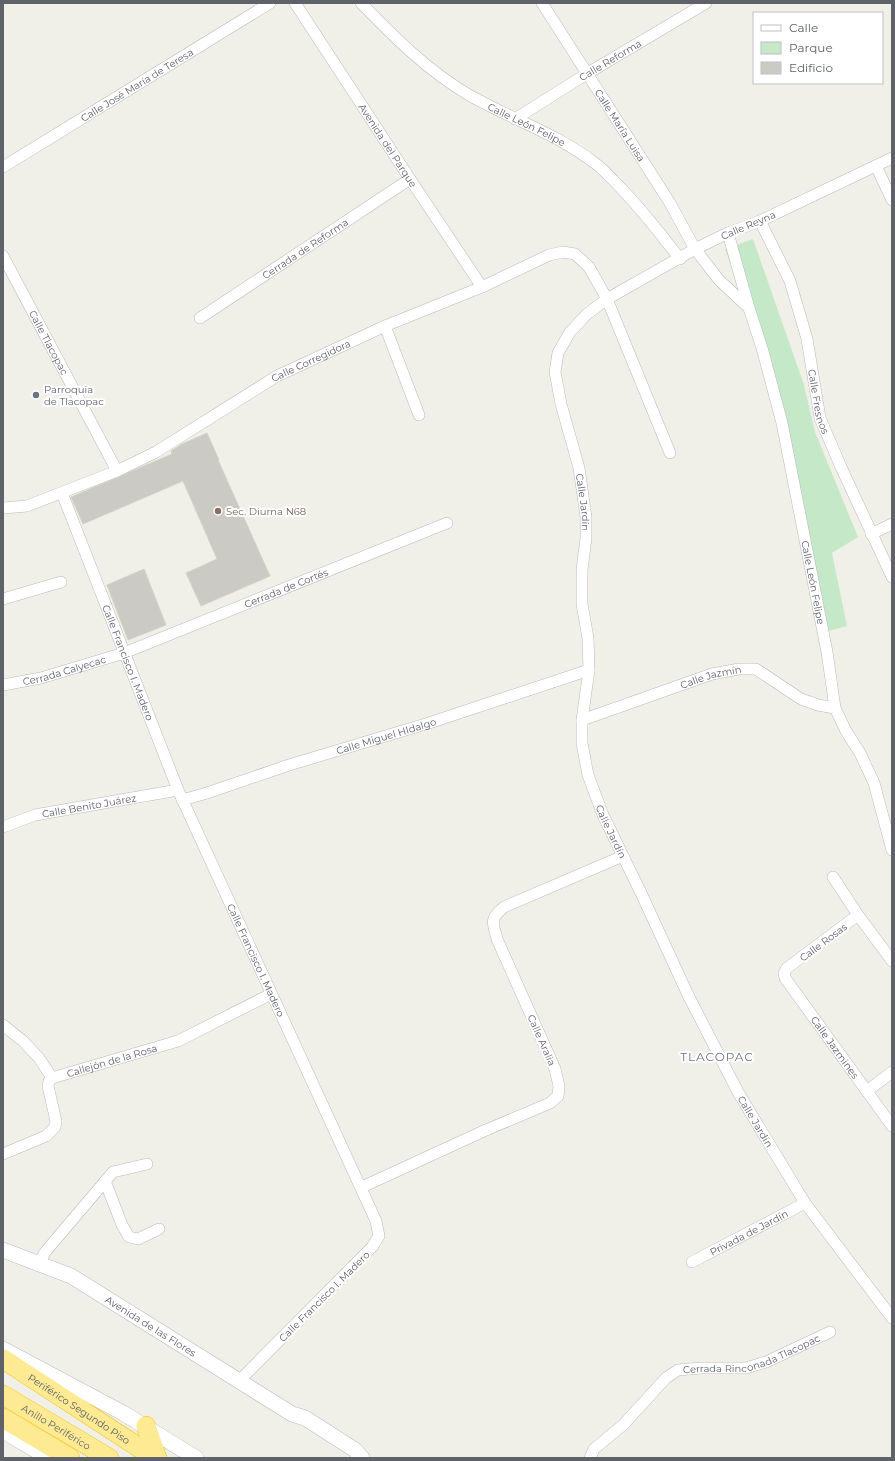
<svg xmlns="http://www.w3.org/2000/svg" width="895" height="1461" font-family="Montserrat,sans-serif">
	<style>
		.green { fill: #c5e8c8 }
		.building { fill: #cccac5; stroke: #d6d2c6 }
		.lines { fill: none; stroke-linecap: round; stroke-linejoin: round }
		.street-casing { stroke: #b8b9be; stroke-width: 12 }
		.secondary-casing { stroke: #b9bbc1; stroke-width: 16 }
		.highway-casing { stroke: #f9be00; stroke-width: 20 }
		.street { stroke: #fff; stroke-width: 11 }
		.secondary { stroke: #fff; stroke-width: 15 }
		.highway { stroke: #fdea93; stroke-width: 19 }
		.worship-dot { fill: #6b7280; stroke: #fff; stroke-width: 1.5 }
		.education-dot { fill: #8d6e63; stroke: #fff; stroke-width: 1.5 }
		.labels { text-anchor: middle; stroke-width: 4; stroke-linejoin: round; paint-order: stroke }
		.street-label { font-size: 10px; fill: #5f6268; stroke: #fff }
		.worship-label { font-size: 10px; fill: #5b616d; stroke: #fff; text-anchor: start }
		.education-label { font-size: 10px; fill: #785e54; stroke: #fff; text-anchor: start }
		.quarter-label { font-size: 12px; letter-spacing: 1px; fill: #70747a; stroke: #fff }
	</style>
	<rect width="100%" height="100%" fill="#f1f0e8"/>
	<path class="green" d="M753 239 804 385 815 432 858 537 832 553 847 626 825 632 763 352 725 249Z"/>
	<g class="building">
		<path d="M207 433 219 460H218L270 576 201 606 186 573 217 559 183 481 83 524 71 497 172 454 171 451 182 444Z"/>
		<path d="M144 569 166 625 128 640 107 585Z"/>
	</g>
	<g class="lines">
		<defs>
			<g id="street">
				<path id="s1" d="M295 3 410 179 482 287"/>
				<path id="s2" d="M361 3C394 37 428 71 469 95 511 119 558 134 596 164 603 169 608 175 614 181 638 205 659 232 680 259"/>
				<path id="s3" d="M542 3 670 203 695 249 719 280 749 308"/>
				<path id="s4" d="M515 119 588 73 706 3"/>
				<path id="s5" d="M892 158 760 221 728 233 695 249 607 299 587 314 570 332 558 353 555 372 561 404 579 468 586 517V538L582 570V604L588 638 589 670 582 720V743L588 775 603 815 642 895 688 995 738 1092 805 1203 892 1318"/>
				<path d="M876 166 892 200"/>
				<path id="s6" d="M3 167 270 3"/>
				<path id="s7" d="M760 221 790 281 807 339 820 418 841 467 892 577"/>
				<path id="s8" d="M728 233 749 308 762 348 782 423 827 652 835 708 846 731 860 753 874 783 892 850"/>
				<path id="s9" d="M3 256 117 471"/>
				<path id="s10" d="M200 318 410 179"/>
				<path d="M385 326 419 415"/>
				<path id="s11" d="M62 493 178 790 376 1221 379 1236 372 1247 238 1382"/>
				<path id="s12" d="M3 508 27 506 117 471 156 452 277 376 385 326 482 287 549 255 563 252 575 254 589 267 607 299 670 453"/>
				<path d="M871 534 892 524"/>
				<path d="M3 599 61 582"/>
				<path id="s13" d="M3 685 41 678 124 653 447 523"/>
				<path id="s14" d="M582 720 712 674 739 669H756L801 699 818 705 835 708"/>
				<path id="s15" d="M182 800 207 793 289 765 429 723 589 670"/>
				<path id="s16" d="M3 827 35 815 178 790"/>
				<path d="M833 877 858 915 892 961"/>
				<path id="s17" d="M858 915 787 968 784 973 785 978 892 1126"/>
				<path d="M3 1025 23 1041 39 1058 52 1078"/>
				<path d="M867 1091 892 1072"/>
				<path id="s18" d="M3 1154 46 1136 55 1127 56 1121 48 1086 49 1081 52 1078 178 1041 271 994"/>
				<path d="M105 1181 122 1225 129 1237 138 1239 159 1229"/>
				<path d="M362 1187 486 1130 550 1103 558 1096 559 1086 555 1069 497 939C493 923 489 919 504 907L623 856"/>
				<path id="s19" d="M692 1262 805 1203"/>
				<path d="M38 1264 46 1251 113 1172 147 1164"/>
				<path id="s20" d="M590 1458 594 1449 623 1425 666 1378 678 1370 701 1368H746L766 1362 830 1332"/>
			</g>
			<g id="secondary">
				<path id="s21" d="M3 1250 71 1276 292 1414 305 1418 355 1450 362 1458"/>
				<path d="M3 1349 123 1413 196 1458"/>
				<path d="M3 1431 49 1458"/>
			</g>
			<g id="highway">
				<path id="s22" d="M3 1359 155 1458"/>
				<path id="s23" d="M3 1395 109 1458"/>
				<path d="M3 1418 70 1458"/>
				<path d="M146 1426 157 1458"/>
			</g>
		</defs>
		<use href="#street" class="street-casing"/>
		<use href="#secondary" class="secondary-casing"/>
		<use href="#highway" class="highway-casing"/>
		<use href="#street" class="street"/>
		<use href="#secondary" class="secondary"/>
		<use href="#highway" class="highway"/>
	</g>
	<circle class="worship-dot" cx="36" cy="395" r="4"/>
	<circle class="education-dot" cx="218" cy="511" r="4"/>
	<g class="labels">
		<g class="street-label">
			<text dy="4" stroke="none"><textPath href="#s4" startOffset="112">Calle Reforma</textPath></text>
			<text dy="4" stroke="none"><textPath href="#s6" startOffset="157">Calle José María de Teresa</textPath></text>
			<text dy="4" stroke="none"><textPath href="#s2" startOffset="207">Calle León Felipe</textPath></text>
			<text dy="4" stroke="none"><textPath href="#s3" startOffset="145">Calle María Luisa</textPath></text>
			<text dy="4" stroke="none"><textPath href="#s1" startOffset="170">Avenida del Parque</textPath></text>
			<text transform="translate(748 225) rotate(-23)" y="4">Calle Reyna</text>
			<text dy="4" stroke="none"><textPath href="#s10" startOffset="126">Cerrada de Reforma</textPath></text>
			<text dy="4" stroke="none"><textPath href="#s9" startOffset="98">Calle Tlacopac</textPath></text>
			<text dy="4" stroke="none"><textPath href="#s12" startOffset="344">Calle Corregidora</textPath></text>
			<text dy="4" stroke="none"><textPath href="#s7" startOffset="191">Calle Fresnos</textPath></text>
			<text dy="4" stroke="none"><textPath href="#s5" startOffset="545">Calle Jardín</textPath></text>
			<text dy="4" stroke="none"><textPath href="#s8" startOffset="360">Calle León Felipe</textPath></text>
			<text dy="4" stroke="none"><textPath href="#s13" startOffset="300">Cerrada de Cortés</textPath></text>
			<text dy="4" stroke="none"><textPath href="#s11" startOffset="182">Calle Francisco I. Madero</textPath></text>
			<text dy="4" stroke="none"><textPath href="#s13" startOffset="63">Cerrada Calyecac</textPath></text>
			<text dy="4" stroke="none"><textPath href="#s14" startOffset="136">Calle Jazmín</textPath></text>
			<text dy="4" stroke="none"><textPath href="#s15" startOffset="214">Calle Miguel HIdalgo</textPath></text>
			<text dy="4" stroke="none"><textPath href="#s16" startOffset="89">Calle Benito Juárez</textPath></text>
			<text dy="4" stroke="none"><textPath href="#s5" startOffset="881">Calle Jardín</textPath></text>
			<text transform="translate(823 942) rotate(-37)" y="4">Calle Rosas</text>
			<text dy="4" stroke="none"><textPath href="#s11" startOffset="506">Calle Francisco I. Madero</textPath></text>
			<text transform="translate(542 1040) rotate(66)" y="4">Calle Aralia</text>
			<text dy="4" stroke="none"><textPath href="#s17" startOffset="185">Calle Jazmines</textPath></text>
			<text dy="4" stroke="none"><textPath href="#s18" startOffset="173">Callejón de la Rosa</textPath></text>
			<text dy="4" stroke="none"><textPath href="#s5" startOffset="1205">Calle Jardín</textPath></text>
			<text dy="4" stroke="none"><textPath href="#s19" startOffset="64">Privada de Jardín</textPath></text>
			<text transform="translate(324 1296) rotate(-45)" y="4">Calle Francisco I. Madero</text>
			<text dy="4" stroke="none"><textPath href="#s21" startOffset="167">Avenida de las Flores</textPath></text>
			<text dy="4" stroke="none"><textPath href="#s20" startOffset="202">Cerrada Rinconada Tlacopac</textPath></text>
			<text dy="4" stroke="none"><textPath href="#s22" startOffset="91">Periférico Segundo Piso</textPath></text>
			<text dy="4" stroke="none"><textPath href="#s23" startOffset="62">Anillo Periférico</textPath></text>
		</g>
		<g class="worship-label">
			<text x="44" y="393">Parroquia<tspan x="44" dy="12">de Tlacopac</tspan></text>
		</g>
		<g class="education-label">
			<text x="226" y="515">Sec. Diurna N68</text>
		</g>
		<g class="quarter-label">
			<text x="717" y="1061">TLACOPAC</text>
		</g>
	</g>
	<rect width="895" height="1461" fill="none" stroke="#5f6268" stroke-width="8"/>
	<rect x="753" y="12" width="130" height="72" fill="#ffffff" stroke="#bfc0c3"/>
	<rect x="761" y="25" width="20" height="6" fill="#ffffff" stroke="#bfc0c3"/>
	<text x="789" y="32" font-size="12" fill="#5f6268">Calle</text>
	<rect x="761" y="42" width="20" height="12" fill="#c5e8c8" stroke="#bfc0c3"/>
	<text x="789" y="52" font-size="12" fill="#5f6268">Parque</text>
	<rect x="761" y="62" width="20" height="12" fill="#cccac5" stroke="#bfc0c3"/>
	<text x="789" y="72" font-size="12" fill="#5f6268">Edificio</text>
</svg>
